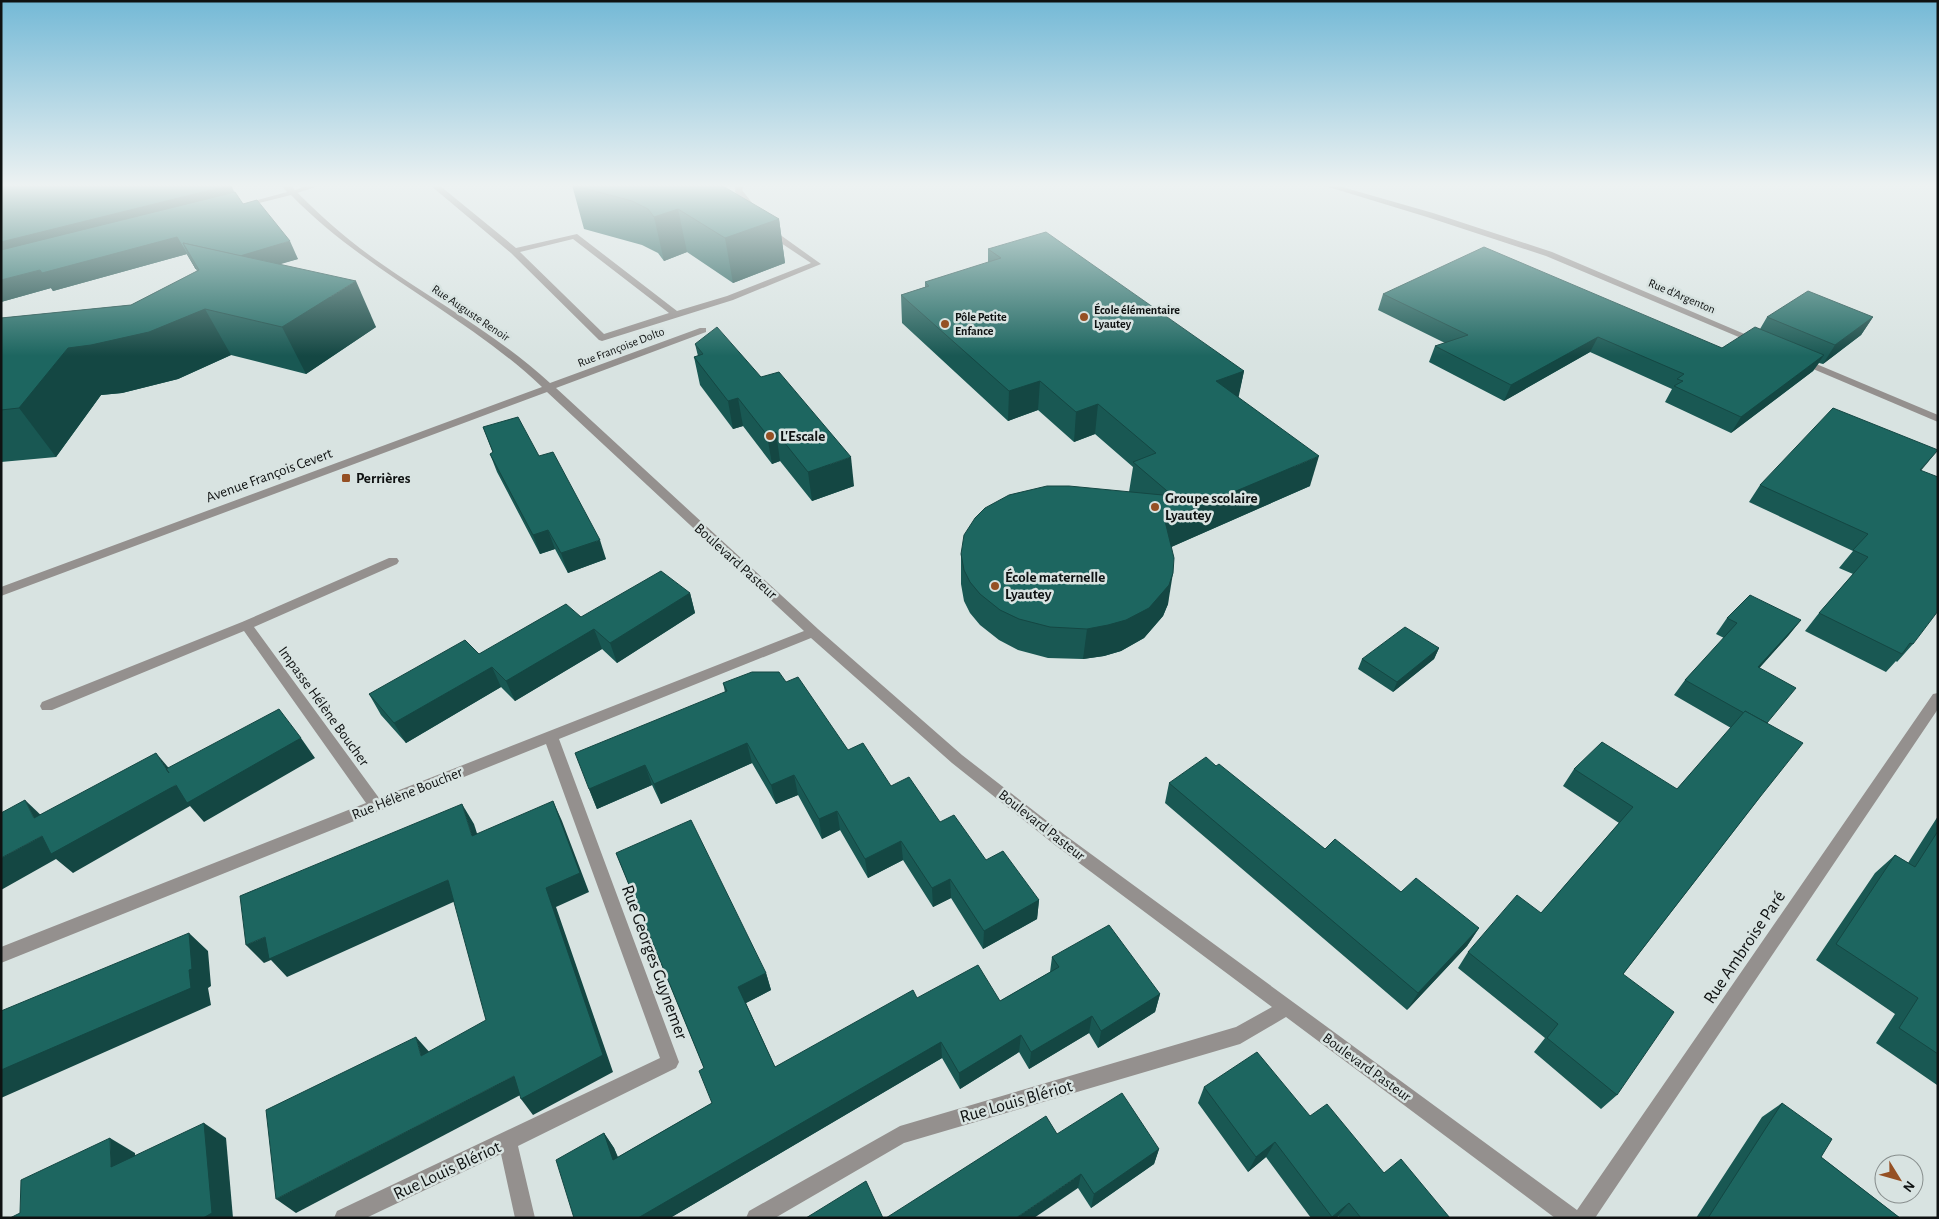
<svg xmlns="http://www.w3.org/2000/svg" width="1939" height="1219" font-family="'Alegreya Sans',sans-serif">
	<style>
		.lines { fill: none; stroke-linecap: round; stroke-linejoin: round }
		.lane { fill: #94908e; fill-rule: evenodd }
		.street { fill: #94908e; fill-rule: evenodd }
		.wall { fill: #195853 }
		.shaded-wall { fill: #144743 }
		.building { fill: #1d6660; stroke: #144743 }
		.poi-dot { fill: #955024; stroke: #d8e3e1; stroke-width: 2 }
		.labels { text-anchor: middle; stroke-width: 5; stroke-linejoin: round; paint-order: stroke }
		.far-street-label { font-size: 12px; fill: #0f1212; stroke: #d8e3e1 }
		.far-poi-label { font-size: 12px; font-weight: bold; fill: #0f1212; stroke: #d8e3e1; text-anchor: start }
		.poi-label { font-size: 15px; font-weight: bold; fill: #0f1212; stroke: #d8e3e1; text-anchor: start }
		.street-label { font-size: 15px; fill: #0f1212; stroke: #d8e3e1 }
		.near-street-label { font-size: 18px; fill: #0f1212; stroke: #d8e3e1 }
	</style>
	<rect width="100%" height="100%" fill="#d8e3e1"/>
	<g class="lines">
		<g class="lane">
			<path d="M308 185H321L291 195 287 193Z"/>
			<path d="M430 185H439L516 248 577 234 677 311 727 296 811 263 766 233V229H772L821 264 733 300 602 341 599 340 511 253ZM573 239 669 313 604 334 520 252Z"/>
			<path d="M736 185H744L742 190 760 213 759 215H753L735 192Z"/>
		</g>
		<g class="street">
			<path d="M281 185H290C317 213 345 238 376 260 434 301 498 335 550 383L700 328H706V332L556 388 818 629 962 755 1065 835 1577 1210 1933 694 1938 693V709L1595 1218H1555L1286 1017 1240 1044 904 1143 775 1218H746L749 1211 900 1126 1236 1027 1272 1007 1055 845 952 763 811 638 559 739 679 1062 676 1068 518 1146 535 1218H515L501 1154 366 1218H334L337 1211 660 1058 546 744 1 963V947L366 803 244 631 52 710H42L40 706 42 702 242 622 389 558H397L399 561 397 564 254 627 379 798 804 631 547 392 1 596V587L542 387C465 314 366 272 291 195L243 207 239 205 287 192Z"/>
			<path d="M1322 185H1335L1433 213 1552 252 1761 341 1759 343H1753L1546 256 1427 217Z"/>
			<path d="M1802 358 1938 415V422L1799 363V359Z"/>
		</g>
	</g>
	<g class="wall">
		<path d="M1 185 235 192 243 204 298 259 279 264 376 327 306 374 231 355 178 379 122 393 101 395 56 457 1 462V318L131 305 197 271 187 254 53 291 51 288 1 302Z"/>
		<path d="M572 185 779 219 785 263 733 283 687 252 664 261 658 253 642 245 584 229Z"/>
		<path d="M988 249 1244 371 1238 397 1310 486 1171 547 1168 604 1163 616 1144 638 1121 651 1104 656 1083 659 1048 658 1018 650 999 640 980 625 970 613 964 601 961 584V554L1129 492 1133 467 1095 434 1074 442 1038 410 1008 421 902 323 901 295 925 287V282L988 263Z"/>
		<path d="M1383 294 1722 348 1760 329 1767 317H1873L1861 335 1823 364 1819 363 1813 371 1731 433 1665 402 1672 389 1590 352 1504 401 1429 362 1435 346 1445 343 1378 310Z"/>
		<path d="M695 344 854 486 812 501 780 461 772 464 743 426 733 429 700 385 694 357 698 356Z"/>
		<path d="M483 427 539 456 606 559 568 573 555 549 540 554 497 472 490 454 493 453Z"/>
		<path d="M1921 470 1913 644 1897 662 1896 661 1886 672 1805 631 1819 613 1853 574 1839 568 1853 551 1749 502 1760 485Z"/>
		<path d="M690 593 695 613 617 663 602 649 515 701 501 687 406 743 381 715 369 694 581 617Z"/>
		<path d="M1727 618 1801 620 1788 636 1759 668 1767 723 1760 797 1623 974 1617 1095 1601 1109 1534 1052 1545 1038 1458 968 1468 952 1541 913 1619 823 1563 786 1574 769 1677 789 1731 728 1674 695 1685 680 1724 638 1716 634Z"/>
		<path d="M1439 648 1434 659 1393 692 1358 669 1362 659Z"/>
		<path d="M786 682 848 750 891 786 940 822 986 860 1039 900 1037 919 983 949 951 898 933 907 903 860 868 878 840 830 822 839 798 795 776 804 752 763 661 804 652 785 597 809 589 789 725 692 723 683Z"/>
		<path d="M1216 766 1325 849 1401 892 1479 928 1467 946 1407 1010 1165 803 1169 783Z"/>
		<path d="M1938 816V1084L1937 1085 1876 1043 1895 1014 1816 960 1875 873 1895 855 1908 863Z"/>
		<path d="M616 853 766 973 771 990 746 1003 775 1067 917 998 1000 1001 1050 972 1052 957 1160 994 1155 1012 1098 1048 1089 1033 1029 1069 1019 1052 960 1089 942 1058 670 1218H574L604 1133 614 1148 618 1157 712 1103 704 1068Z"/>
		<path d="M1204 1087 1310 1116 1384 1173 1450 1218H1339L1338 1216 1337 1218H1311L1266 1157 1248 1172 1198 1103Z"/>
		<path d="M1782 1103 1821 1157 1900 1218H1696L1762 1117Z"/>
		<path d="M1057 1134 1159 1149 1154 1164 1091 1208 1078 1188Z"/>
	</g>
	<g class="shaded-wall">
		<path d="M231 185 239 202 1 262V242Z"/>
		<path d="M678 209 687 252 664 261 654 217Z"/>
		<path d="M779 219 785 263 733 283 725 238Z"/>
		<path d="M177 237 187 254 53 291 51 288 1 302V280Z"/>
		<path d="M290 241 298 259 207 286 198 268Z"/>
		<path d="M356 281 376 327 306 374 282 327Z"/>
		<path d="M205 309 231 355 178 379 122 393 101 395 56 457 19 408 68 348Z"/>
		<path d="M1873 317 1861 335 1823 364 1835 345Z"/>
		<path d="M1598 337 1590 352 1504 401 1511 385Z"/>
		<path d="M1824 355 1813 371 1731 433 1741 417Z"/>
		<path d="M1244 371 1238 400 1216 381Z"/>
		<path d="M1040 381 1038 410 1008 421 1009 391Z"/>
		<path d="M738 398 743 426 733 429 728 401Z"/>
		<path d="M1098 404 1095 434 1074 442 1076 412Z"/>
		<path d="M776 432 780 461 772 464 767 435Z"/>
		<path d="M1938 450 1924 467 1907 487 1920 470Z"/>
		<path d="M1319 456 1310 486 1160 552 1165 521Z"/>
		<path d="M851 457 854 486 812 501 808 472Z"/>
		<path d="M548 530 555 549 540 554 533 535Z"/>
		<path d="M600 540 606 559 568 573 561 553Z"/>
		<path d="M1173 573 1168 604 1163 616 1144 638 1121 651 1104 656 1083 659 1087 629Z"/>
		<path d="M690 593 695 613 617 663 610 643Z"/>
		<path d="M1801 620 1788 636 1746 683 1758 667Z"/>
		<path d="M594 629 602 649 515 701 506 681Z"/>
		<path d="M1439 648 1434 659 1393 692 1397 682Z"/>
		<path d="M492 667 501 687 406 743 394 723Z"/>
		<path d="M301 738 315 758 204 822 190 806 73 873 56 859 1 890V858L42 836Z"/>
		<path d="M747 743 752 763 661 804 654 784Z"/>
		<path d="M156 753 173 773H169Z"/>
		<path d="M645 765 652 785 597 809 589 789Z"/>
		<path d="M794 775 798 795 776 804 771 785Z"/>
		<path d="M25 800 46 820 34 818Z"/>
		<path d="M553 801 562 821 589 892 556 907 613 1072 533 1115 521 1099 546 888Z"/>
		<path d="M462 804 474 824 484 855 472 836Z"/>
		<path d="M837 811 840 830 822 839 819 819Z"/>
		<path d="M901 841 903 860 868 878 865 859Z"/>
		<path d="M950 879 951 898 933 907 932 888Z"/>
		<path d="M448 880 460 899 287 977 271 960 264 963 246 945 265 937Z"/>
		<path d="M1039 900 1037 919 983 949 984 931Z"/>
		<path d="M1479 928 1467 946 1407 1010 1418 993Z"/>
		<path d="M189 933 208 951 211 986 208 988 211 1005 1 1098V1070L189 970Z"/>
		<path d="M766 973 771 990 744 1004 738 987Z"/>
		<path d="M1160 994 1155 1012 1098 1048 1101 1031Z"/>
		<path d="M1092 1016 1089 1033 1029 1069 1031 1052Z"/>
		<path d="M1021 1035 1019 1052 960 1089 959 1073Z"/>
		<path d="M416 1037 431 1054 421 1056Z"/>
		<path d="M941 1042 942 1058 670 1218H638Z"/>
		<path d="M514 1076 526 1092 296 1213 276 1199Z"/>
		<path d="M204 1123 226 1138 233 1218H203Z"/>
		<path d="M604 1133 614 1148 624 1174 613 1160Z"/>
		<path d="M110 1138 135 1153 136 1181 111 1167Z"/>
		<path d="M1275 1142 1266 1157 1248 1172 1256 1157Z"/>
		<path d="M1159 1149 1154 1164 1091 1208 1094 1194Z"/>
		<path d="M1081 1174 1078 1188 1034 1218H1016Z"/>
		<path d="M1349 1203 1338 1216 1337 1218H1331Z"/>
	</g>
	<g class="building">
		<path d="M1 185H231L1 242Z"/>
		<path d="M572 185H721L779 219 725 238 678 209 654 217 648 209 632 201Z"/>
		<path d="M235 192 243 204 257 200 290 241 240 256 183 243 196 269 177 237 42 273 40 270 1 280V250Z"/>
		<path d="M1046 232 1244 371 1216 381 1319 456 1165 521 1174 558 1173 573 1169 585 1149 608 1126 620 1108 625 1087 629 1050 627 1019 619 1000 610 980 594 970 582 964 570 961 554 964 535 975 518 985 508 1009 495 1047 486H1069L1173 496 1133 462 1156 453 1098 404 1076 412 1040 381 1009 391 901 295 929 286 925 282 1001 258 988 249Z"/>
		<path d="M183 243 356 281 282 327 205 309 149 332 91 345 68 348 19 408 1 410V318L131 305 199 270Z"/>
		<path d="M1484 247 1722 348 1755 327 1824 355 1741 417 1674 386 1683 381 1677 379 1684 374 1598 337 1511 385 1435 346 1468 335 1383 294Z"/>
		<path d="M1808 291 1873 317 1835 345 1767 317Z"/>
		<path d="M717 327 761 377 779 372 851 457 808 472 776 432 767 435 738 398 728 401 694 357 703 354 695 344Z"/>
		<path d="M1833 408 1938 450 1920 470 1938 477V611L1913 644 1910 643 1902 654 1819 613 1868 557 1853 550 1868 534 1760 485Z"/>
		<path d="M518 417 539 456 553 452 600 540 561 553 548 530 533 535 490 454 493 452 483 427Z"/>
		<path d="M661 571 690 593 610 643 594 629 506 681 492 667 394 723 369 694 465 640 479 654 566 604 581 617Z"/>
		<path d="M1750 595 1801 620 1758 667 1796 688 1767 723 1745 711 1744 713 1685 680 1737 623 1727 618Z"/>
		<path d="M1405 627 1439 648 1397 682 1362 659Z"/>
		<path d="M752 672H779L786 682 798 677 848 750 863 743 891 786 909 777 940 822 954 815 986 860 1003 851 1039 900 984 931 950 879 932 888 901 841 865 859 837 811 819 819 794 775 771 785 747 743 654 784 645 765 589 789 575 753 727 691 723 683Z"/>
		<path d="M279 709 301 738 187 803 176 785 51 854 42 836 1 858V813L25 800 34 818 156 753 169 773 166 769Z"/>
		<path d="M1745 711 1803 743 1760 797 1623 974 1674 1012 1617 1095 1547 1038 1558 1024 1468 952 1517 895 1541 913 1633 807 1574 769 1602 742 1677 789Z"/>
		<path d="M1206 757 1216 766 1219 764 1325 849 1335 839 1401 892 1416 878 1479 928 1418 993 1169 783Z"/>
		<path d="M553 801 580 873 546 888 603 1055 521 1099 514 1076 276 1199 266 1110 416 1037 421 1056 486 1020 448 880 269 959 265 937 246 945 240 896 462 804 472 836Z"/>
		<path d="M691 820 766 973 738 987 775 1067 913 990 917 998 978 965 1000 1001 1059 967 1052 957 1109 925 1160 994 1101 1031 1092 1016 1031 1052 1021 1035 959 1073 941 1042 638 1218H574L556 1160 604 1133 613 1160 712 1103 699 1071 704 1068 616 853Z"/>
		<path d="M1938 831V1054L1899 1028 1918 998 1836 944 1895 855 1915 867Z"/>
		<path d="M189 933 192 969 189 970 191 988 1 1070V1011Z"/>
		<path d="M1257 1052 1310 1116 1327 1104 1384 1173 1401 1159 1450 1218H1361L1349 1203 1332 1217 1275 1142 1256 1157 1204 1087Z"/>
		<path d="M1122 1093 1159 1149 1094 1194 1081 1174 1016 1218H886L1046 1116 1057 1134Z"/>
		<path d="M1782 1103 1832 1139 1821 1157 1900 1218H1708Z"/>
		<path d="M204 1123 212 1213 203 1218H10L20 1213 21 1180 110 1138 111 1167Z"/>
		<path d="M866 1181 883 1218H806Z"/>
	</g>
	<linearGradient id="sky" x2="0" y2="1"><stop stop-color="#74b9d6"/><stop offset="0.52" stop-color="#edf2f2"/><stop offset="1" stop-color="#edf2f2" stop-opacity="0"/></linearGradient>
	<rect width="1939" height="356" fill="url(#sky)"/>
	<g class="poi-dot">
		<circle cx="1084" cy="317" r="5"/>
		<circle cx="945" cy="324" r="5"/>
		<circle cx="770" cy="436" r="5"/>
		<rect x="341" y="473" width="10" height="10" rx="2.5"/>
		<circle cx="1155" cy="507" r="5"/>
		<circle cx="995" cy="586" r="5"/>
	</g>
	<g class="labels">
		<g class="far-street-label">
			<text transform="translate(1682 296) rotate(23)" y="4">Rue d'Argenton</text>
			<text transform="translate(471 313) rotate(34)" y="4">Rue Auguste Renoir</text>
			<text transform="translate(621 347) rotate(-21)" y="4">Rue Françoise Dolto</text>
		</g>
		<g class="far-poi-label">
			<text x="1094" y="314">École élémentaire<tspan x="1094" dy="14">Lyautey</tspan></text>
			<text x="955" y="321">Pôle Petite<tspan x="955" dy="14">Enfance</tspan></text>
		</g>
		<g class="poi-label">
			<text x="780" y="441">L'Escale</text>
			<text x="356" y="483">Perrières</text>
			<text x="1165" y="503">Groupe scolaire<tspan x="1165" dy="17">Lyautey</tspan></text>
			<text x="1005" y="582">École maternelle<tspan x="1005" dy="17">Lyautey</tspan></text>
		</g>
		<g class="street-label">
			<text transform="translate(269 475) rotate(-20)" y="5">Avenue François Cevert</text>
			<text transform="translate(736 561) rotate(42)" y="5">Boulevard Pasteur</text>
			<text transform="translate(324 706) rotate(54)" y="5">Impasse Hélène Boucher</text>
			<text transform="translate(407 793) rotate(-22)" y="5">Rue Hélène Boucher</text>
			<text transform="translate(1042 825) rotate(38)" y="5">Boulevard Pasteur</text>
			<text transform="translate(1367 1067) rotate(36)" y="5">Boulevard Pasteur</text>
		</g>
		<g class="near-street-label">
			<text transform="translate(1744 947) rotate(-56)" y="6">Rue Ambroise Paré</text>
			<text transform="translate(655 962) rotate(70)" y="6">Rue Georges Guynemer</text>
			<text transform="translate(1016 1101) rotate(-16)" y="6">Rue Louis Blériot</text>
			<text transform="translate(447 1170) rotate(-25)" y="6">Rue Louis Blériot</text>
		</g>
	</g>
	<rect width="1939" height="1219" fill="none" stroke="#0f1212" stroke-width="5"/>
	<g transform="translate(1899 1179) rotate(127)"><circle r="24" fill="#d8e3e1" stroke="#888f8e"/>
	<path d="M0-4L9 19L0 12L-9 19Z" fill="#955024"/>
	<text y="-8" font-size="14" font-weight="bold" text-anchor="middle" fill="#0f1212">N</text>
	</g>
</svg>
